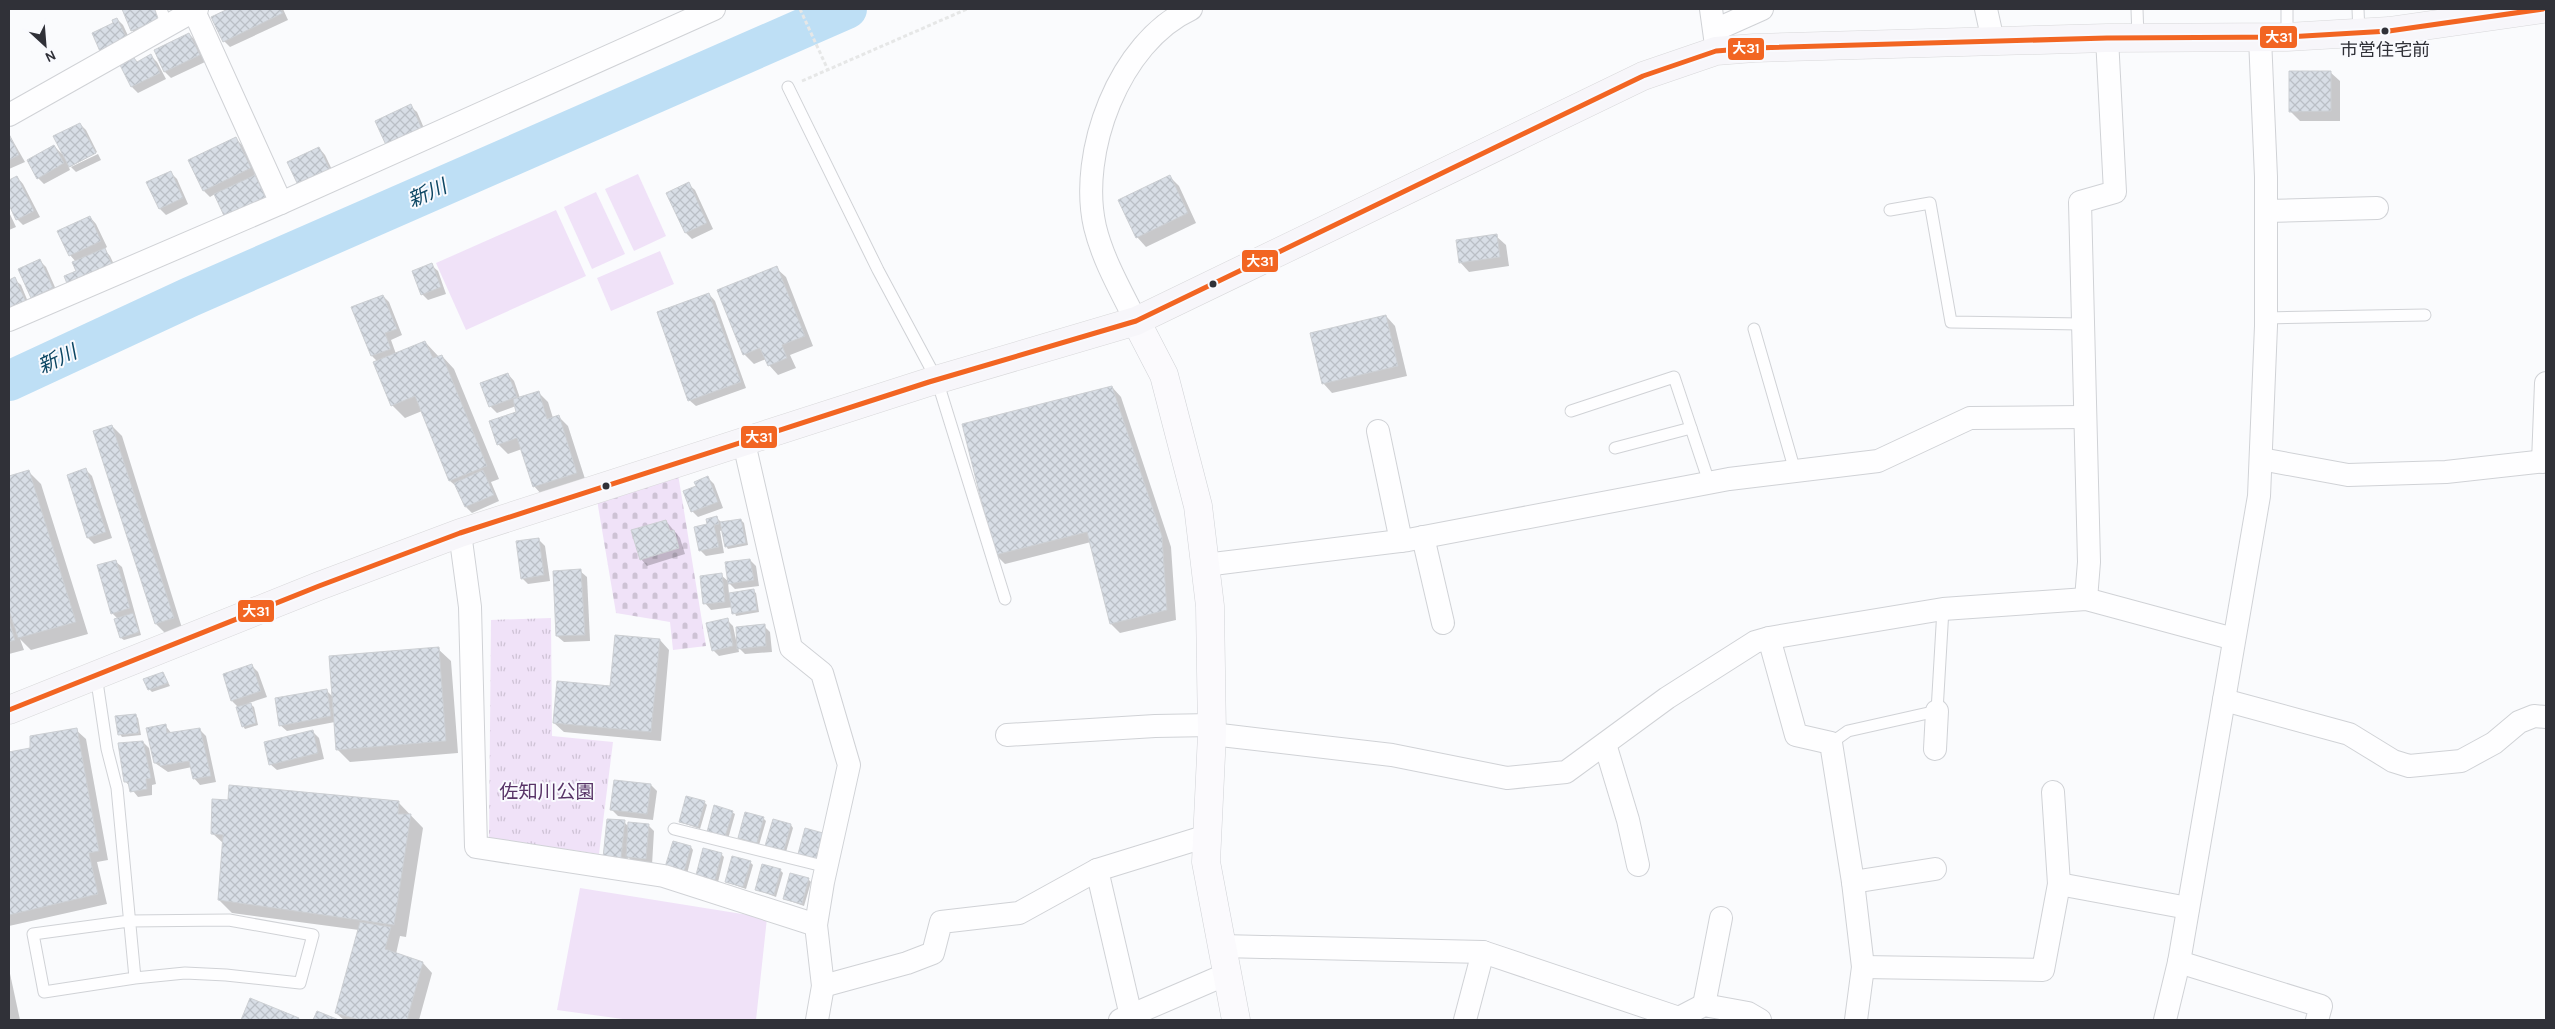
<svg xmlns="http://www.w3.org/2000/svg" width="2555" height="1029" font-family="Karla,'Noto Sans JP',sans-serif">
	<style>
		.green { fill: #f0e2f8 }
		.cemetery { fill: url(#cemetery-stones) }
		.park { fill: url(#park-tufts) }
		.shadow { fill: #0003 }
		.lines { fill: none; stroke-linecap: round; stroke-linejoin: round }
		.river { stroke: #bedff5; stroke-width: 40 }
		.building { fill: url(#building-cross-hatch); stroke: #cccfd3 }
		.lane-casing { stroke: #d0d2d6; stroke-width: 13 }
		.street-casing { stroke: #d0d2d6; stroke-width: 24 }
		.secondary-casing { stroke: #d0d2d6; stroke-width: 29 }
		.primary-casing { stroke: #d8d8da; stroke-width: 29 }
		.path { stroke: #e6e7e7; stroke-width: 3; stroke-dasharray: 4 2.5; stroke-linecap: butt }
		.lane { stroke: #fefeff; stroke-width: 11 }
		.street { stroke: #fefeff; stroke-width: 22 }
		.secondary { stroke: #fbfafd; stroke-width: 28 }
		.primary { stroke: #f7f6fa; stroke-width: 28 }
		.bus-1-casing { stroke: #f9fafe; stroke-width: 9 }
		.bus-1 { stroke: #f26522; stroke-width: 5 }
		.bus-dot { fill: #303138; stroke: #f9fafe; stroke-width: 2 }
		.labels { text-anchor: middle; stroke-width: 4; stroke-linejoin: round; paint-order: stroke }
		.bus-label { font-size: 18px; fill: #303138; stroke: #f9fafe }
		.park-label { font-size: 19px; fill: #583467; stroke: #f9fafe }
		.water-label { font-size: 20px; font-style: italic; fill: #0c4663; stroke: #f9fafe }
		.line-badge { stroke: #f9fafe; stroke-width: 2 }
		.badge-label { font-size: 14px; text-anchor: middle; font-weight: bold; fill: #fff }
	</style>
	<defs>
		<pattern id="cemetery-stones" width="16" height="16" patternUnits="userSpaceOnUse" patternTransform="scale(1.25)"><rect width="16" height="16" fill="#f0e2f8"/><path d="M2 7V4a2 2 0 0 1 4 0v3zM10 15v-3a2 2 0 0 1 4 0v3z" fill="#cec2d5"/></pattern>
		<pattern id="park-tufts" width="24" height="20" patternUnits="userSpaceOnUse" patternTransform="scale(1.25)"><rect width="24" height="20" fill="#f0e2f8"/><path d="M3 7l-1-3M5 7V3M7 7l1-3M15 17l-1-3M17 17v-4M19 17l1-3" fill="none" stroke="#cec2d5"/></pattern>
		<pattern id="building-cross-hatch" width="8" height="8" patternUnits="userSpaceOnUse" patternTransform="scale(1.25)"><rect width="8" height="8" fill="#d8dee6"/><path d="M0 0l8 8M0 8l8-8" fill="none" stroke="#babfc6"/></pattern>
	</defs>
	<rect width="100%" height="100%" fill="#fafbfd"/>
	<g class="green">
		<path d="M638 174 666 236 634 251 605 189Z"/>
		<path d="M596 192 625 254 592 269 564 207Z"/>
		<path d="M556 210 586 276 466 330 436 263Z"/>
		<path d="M660 251 674 284 611 311 597 278Z"/>
		<path d="M580 888 767 918 756 1020H630L557 1010Z"/>
	</g>
	<path class="cemetery" d="M678 474 706 646 673 650 670 622 616 613 597 500Z"/>
	<path class="park" d="M551 618 552 736 613 742 599 854 489 838 491 620Z"/>
	<g class="shadow">
		<path d="M124 9H159L138 37 132 30Z"/>
		<path d="M231 9H283L288 20 230 47 224 41 212 17Z"/>
		<path d="M117 19 123 25 132 44 114 24Z"/>
		<path d="M189 34 195 40 205 62 171 78 165 72 155 51Z"/>
		<path d="M151 56 157 62 166 79 138 93 132 87 121 65 134 59 138 63Z"/>
		<path d="M2330 72 2340 81V121H2300L2291 112Z"/>
		<path d="M410 106 417 112 427 135 376 122Z"/>
		<path d="M80 124 86 130 97 152 70 167 67 163 70 170 44 184 38 178 54 146 64 156Z"/>
		<path d="M9 134 25 162 9 169Z"/>
		<path d="M235 138 242 145 256 174 254 175 261 182 273 207 215 194 210 197 204 191 189 161Z"/>
		<path d="M319 148 325 155 335 176 306 191Z"/>
		<path d="M98 154 101 160 76 172 71 167Z"/>
		<path d="M170 172 177 179 188 204 166 215 160 209Z"/>
		<path d="M17 177 23 184 40 217 23 225 17 219 9 202V182Z"/>
		<path d="M1170 177 1179 186 1196 223 1146 247 1137 237Z"/>
		<path d="M688 184 695 190 713 229 692 239 686 233Z"/>
		<path d="M9 212 16 227 9 230Z"/>
		<path d="M90 217 96 224 107 247 104 249 110 256 118 273 77 272 76 262 70 255Z"/>
		<path d="M1496 236 1506 245 1509 266 1469 272 1460 262Z"/>
		<path d="M40 261 46 267 58 294 38 304 32 298 20 270Z"/>
		<path d="M431 265 438 271 446 294 428 300 422 294Z"/>
		<path d="M776 268 786 277 813 346 790 355 796 368 778 375 769 365 766 359 754 364 744 354Z"/>
		<path d="M14 279 21 285 31 309 9 310V281Z"/>
		<path d="M709 294 715 301 746 388 696 406 689 400Z"/>
		<path d="M383 296 389 302 402 335 391 340 396 354 425 342 439 357 442 356 454 369 499 479 491 482 499 501 472 513 466 507 458 488 450 481 422 411 405 418 392 405 378 362 372 356Z"/>
		<path d="M1386 316 1395 326 1407 376 1332 393 1323 383Z"/>
		<path d="M508 374 514 381 520 398 538 392 548 402 553 418 558 416 568 426 586 482 543 496 534 486 522 449 508 454 498 444 518 413 516 406 497 413 490 406Z"/>
		<path d="M1112 387 1121 397 1171 547 1176 620 1120 633 1111 624 1091 542 1005 564 996 555Z"/>
		<path d="M112 426 122 436 182 628 165 633 156 624Z"/>
		<path d="M86 470 92 476 112 538 94 544 88 538 68 475Z"/>
		<path d="M29 472 41 484 88 634 31 650 20 639 24 650 9 654V477Z"/>
		<path d="M708 478 714 484 723 508 698 517 692 511 698 487Z"/>
		<path d="M717 518 722 523 741 520 744 523 748 545 728 549 726 546 723 530 720 531 724 553 706 556 700 550 708 525Z"/>
		<path d="M666 521 680 538 685 554 647 566 641 559Z"/>
		<path d="M539 540 545 546 550 581 528 584 522 578Z"/>
		<path d="M750 560 756 566 759 586 735 589 728 582 729 594 753 591 756 593 759 612 736 616 733 607 711 610 705 603 721 575 729 582Z"/>
		<path d="M115 561 122 567 141 635 124 640 121 638 118 619 112 613Z"/>
		<path d="M580 571 587 577 590 641 564 642 557 636Z"/>
		<path d="M727 620 733 626 736 640 764 626 770 632 772 652 745 654 738 647 739 652 719 656 713 650Z"/>
		<path d="M617 636 660 640 669 650 661 741 564 732 554 723 612 687Z"/>
		<path d="M438 649 451 661 458 753 350 762 337 749 335 722 287 731 280 725 326 690 333 697Z"/>
		<path d="M252 666 258 672 267 697 249 703 254 707 258 725 245 729 243 726 239 708 232 701 224 675Z"/>
		<path d="M163 673 170 686 152 692 149 689Z"/>
		<path d="M135 715 138 718 141 735 122 737 120 734Z"/>
		<path d="M165 725 172 734 199 729 206 736 216 782 200 785 194 778 192 767 168 772 155 763Z"/>
		<path d="M76 730 86 739 108 860 97 862 107 904 9 926V753L32 749Z"/>
		<path d="M312 731 319 738 324 759 277 770 270 764Z"/>
		<path d="M143 742 149 748 156 784 152 785V795L138 797 126 782Z"/>
		<path d="M651 785 657 791 653 820 618 816 612 810Z"/>
		<path d="M398 802 423 828 406 937 400 936 396 954 423 963 432 973 419 1020H344L336 1013 359 930 232 913 219 900 224 844 212 833Z"/>
		<path d="M704 802 707 805 700 829 680 822Z"/>
		<path d="M732 812 735 814 728 839 711 835Z"/>
		<path d="M763 818 766 821 759 845 739 838Z"/>
		<path d="M624 822 629 827 648 825 654 831 652 865 634 863 628 857 627 865 611 864Z"/>
		<path d="M791 825 793 828 786 852 767 845Z"/>
		<path d="M691 847 693 850 687 874 670 870Z"/>
		<path d="M721 854 724 857 718 882 700 877Z"/>
		<path d="M750 862 753 865 746 889 726 882Z"/>
		<path d="M780 870 783 873 776 897 757 890Z"/>
		<path d="M808 879 811 882 804 906 784 899Z"/>
		<path d="M9 969 20 1020H9Z"/>
		<path d="M251 1000 298 1019 299 1020H242Z"/>
	</g>
	<g class="lines">
		<path class="river" d="M9 381 190 297 847 9"/>
	</g>
	<g class="building">
		<path d="M122 9H157L161 19 131 31Z"/>
		<path d="M228 9H280L283 13 223 42 211 17Z"/>
		<path d="M117 18 126 37 102 56 92 33 113 23 112 20Z"/>
		<path d="M189 33 200 55 164 72 154 50Z"/>
		<path d="M151 54 160 73 131 87 120 65 134 58 137 62Z"/>
		<path d="M2289 71H2331V111L2289 112Z"/>
		<path d="M411 104 422 129 386 145 375 121Z"/>
		<path d="M80 123 96 153 69 167 53 136Z"/>
		<path d="M9 134 19 155 9 160Z"/>
		<path d="M236 137 251 168 203 191 188 160Z"/>
		<path d="M54 145 64 163 37 179 27 160Z"/>
		<path d="M319 147 330 170 298 185 287 162Z"/>
		<path d="M171 171 183 198 159 209 146 182Z"/>
		<path d="M255 175 267 200 226 220 214 194Z"/>
		<path d="M1170 175 1188 213 1136 238 1118 200Z"/>
		<path d="M17 176 34 211 16 220 9 205V180Z"/>
		<path d="M689 182 707 223 685 233 666 193Z"/>
		<path d="M90 216 101 241 69 256 57 231Z"/>
		<path d="M1497 234 1500 257 1459 263 1456 240Z"/>
		<path d="M105 248 113 267 68 286 64 276 76 271 72 262Z"/>
		<path d="M40 259 53 288 31 298 18 269Z"/>
		<path d="M432 263 441 287 421 295 412 271Z"/>
		<path d="M777 266 805 336 782 345 787 358 768 366 760 348 743 355 717 290Z"/>
		<path d="M15 277 26 302 9 310V280Z"/>
		<path d="M709 293 741 382 688 401 657 312Z"/>
		<path d="M383 295 397 329 385 333 391 349 371 356 351 307Z"/>
		<path d="M1386 315 1398 366 1322 384 1310 333Z"/>
		<path d="M425 341 433 358 442 355 487 466 449 481 415 396 391 406 373 362Z"/>
		<path d="M508 373 517 397 489 407 480 383Z"/>
		<path d="M1112 386 1162 536 1167 610 1110 624 1087 532 995 555 962 424Z"/>
		<path d="M539 391 547 419 559 415 577 473 533 487 517 438 497 445 489 421 516 412 513 399Z"/>
		<path d="M112 425 174 618 155 624 93 431Z"/>
		<path d="M86 468 106 532 87 538 67 475Z"/>
		<path d="M29 470 76 622 18 638 9 610V476Z"/>
		<path d="M483 470 494 495 465 507 454 483Z"/>
		<path d="M708 476 718 502 691 512 683 491 696 486 694 482Z"/>
		<path d="M717 516 719 524 714 525 719 547 699 551 694 527 707 524 706 519Z"/>
		<path d="M741 519 746 543 725 547 720 522Z"/>
		<path d="M666 520 670 531 674 530 679 548 640 560 631 530Z"/>
		<path d="M539 538 544 575 521 579 516 541Z"/>
		<path d="M750 559 754 580 728 584 725 562Z"/>
		<path d="M116 560 130 608 111 614 97 565Z"/>
		<path d="M581 569 585 635 556 636 553 571Z"/>
		<path d="M722 573 725 602 703 604 700 576Z"/>
		<path d="M754 589 757 610 732 614 729 593Z"/>
		<path d="M133 613 139 632 120 638 114 619Z"/>
		<path d="M728 618 733 646 712 651 706 623Z"/>
		<path d="M9 621 15 640 9 642Z"/>
		<path d="M765 624 766 646 737 649 736 627Z"/>
		<path d="M615 635 660 639 651 732 553 723 557 681 610 686Z"/>
		<path d="M439 647 446 741 336 750 329 656Z"/>
		<path d="M252 664 261 691 231 701 223 674Z"/>
		<path d="M163 672 168 683 148 690 143 679Z"/>
		<path d="M327 689 331 716 279 726 275 698Z"/>
		<path d="M251 703 256 723 242 727 236 707Z"/>
		<path d="M136 714 139 733 118 735 115 716Z"/>
		<path d="M166 724 167 733 200 728 211 776 193 779 189 761 160 766V763H154L146 728Z"/>
		<path d="M77 728 99 851 89 853 98 894 9 915V752L30 748V736Z"/>
		<path d="M313 730 318 753 269 765 264 742Z"/>
		<path d="M143 741 151 778 146 779 147 789 130 792 128 782H124L118 743Z"/>
		<path d="M614 780 651 784 647 814 610 810Z"/>
		<path d="M229 785 399 801 398 814H411L394 925 218 900 223 835 211 834 212 799 228 800Z"/>
		<path d="M686 796 705 801 698 827 679 822Z"/>
		<path d="M714 805 733 811 725 837 707 832Z"/>
		<path d="M745 812 764 817 757 843 738 838Z"/>
		<path d="M607 819 625 820 621 859 603 858Z"/>
		<path d="M773 819 791 824 784 850 765 846Z"/>
		<path d="M628 822 649 824 646 859 626 857Z"/>
		<path d="M805 828 823 833 816 859 798 854Z"/>
		<path d="M673 841 691 846 684 872 665 867Z"/>
		<path d="M703 848 722 853 715 880 696 875Z"/>
		<path d="M732 856 751 861 743 887 725 882Z"/>
		<path d="M762 864 781 869 774 895 755 890Z"/>
		<path d="M790 873 809 878 802 904 783 899Z"/>
		<path d="M360 922 391 927 385 949 423 962 407 1020H360L335 1013Z"/>
		<path d="M250 998 299 1018 298 1020H241Z"/>
		<path d="M317 1011 339 1020H313Z"/>
	</g>
	<g class="lines">
		<defs>
			<g id="lane">
				<path d="M161 9 167 26"/>
				<path d="M2137 9 2138 38"/>
				<path d="M2358 9 2359 33"/>
				<path d="M2287 37V9"/>
				<path d="M788 87 878 270 937 380 1005 599"/>
				<path d="M1890 210 1930 203 1951 322 2082 324"/>
				<path d="M2266 318 2425 315"/>
				<path d="M1754 329 1795 471"/>
				<path d="M1571 411 1674 377 1709 482"/>
				<path d="M1615 448 1691 428"/>
				<path d="M96 675 107 749 117 788 135 978 44 992 33 934 129 921 229 920 313 935 300 983 226 975 185 973 135 978"/>
				<path d="M1831 743 1848 731 1937 711 1943 609"/>
				<path d="M674 829 827 867"/>
			</g>
			<g id="street">
				<path d="M1711 9 1716 45"/>
				<path d="M1986 9 1993 41"/>
				<path d="M194 11 281 203"/>
				<path d="M1715 30 1762 9"/>
				<path d="M9 115 197 9"/>
				<path d="M2266 211 2377 208"/>
				<path d="M9 320 281 203 714 9"/>
				<path d="M1136 321C1121 291 1103 260 1095 227 1078 153 1119 42 1191 9"/>
				<path d="M1378 431 1401 541"/>
				<path d="M744 443 791 648 822 673 849 765 823 882 816 925 823 986 817 1020"/>
				<path d="M2261 459 2348 475 2446 472 2546 461"/>
				<path d="M2543 462 2546 383"/>
				<path d="M460 533 470 607 476 847 664 876 816 925"/>
				<path d="M1423 537 1443 623"/>
				<path d="M1205 565 1408 540 1729 479 1878 461 1970 418 2085 417"/>
				<path d="M2086 599 2089 562 2080 202 2115 192 2107 38"/>
				<path d="M1769 638 1796 735 1831 743 1853 882 1863 967 1856 1020"/>
				<path d="M2224 700 2349 734 2393 761 2409 766 2461 761 2494 743 2519 722 2534 716 2546 717"/>
				<path d="M1212 734 1392 755 1507 778 1566 772 1667 698 1755 642 1769 638 1943 609 2086 599 2234 639"/>
				<path d="M1007 735 1155 726 1212 725"/>
				<path d="M1605 744 1628 820 1638 865"/>
				<path d="M1935 749 1937 711"/>
				<path d="M1097 870 1131 1016"/>
				<path d="M1853 882 1935 869"/>
				<path d="M2059 884 2188 908"/>
				<path d="M1222 946 1483 952 1679 1018 1704 1005 1748 1013 1760 1020"/>
				<path d="M2179 962 2321 1006 2317 1020"/>
				<path d="M1863 967 2043 970 2059 884 2053 792"/>
				<path d="M823 986 907 963 933 953 941 922 1019 913 1097 870 1207 836"/>
				<path d="M1704 1005 1721 918"/>
				<path d="M1120 1020 1227 974"/>
				<path d="M1465 1020 1483 952"/>
				<path d="M2165 1020 2179 962 2259 496 2266 326V177L2260 38"/>
			</g>
			<path id="secondary" d="M1136 321 1164 375 1198 506 1210 606 1212 734 1206 862 1236 1020"/>
			<path id="primary" d="M9 710 319 586 460 533 929 382 1136 321 1643 76 1716 51 1754 48 2107 38 2287 37 2389 31 2543 9"/>
		</defs>
		<use href="#lane" class="lane-casing"/>
		<use href="#street" class="street-casing"/>
		<use href="#secondary" class="secondary-casing"/>
		<use href="#primary" class="primary-casing"/>
		<g class="path">
			<path d="M800 9 828 70"/>
			<path d="M802 81 967 9"/>
		</g>
		<use href="#lane" class="lane"/>
		<use href="#street" class="street"/>
		<use href="#secondary" class="secondary"/>
		<use href="#primary" class="primary"/>
		<defs>
			<path id="bus-1" d="M9 710 319 586 460 533 929 382 1136 321 1643 76 1716 51 1754 48 2107 38 2287 37 2389 31 2543 9"/>
		</defs>
		<use href="#bus-1" class="bus-1-casing"/>
		<use href="#bus-1" class="bus-1"/>
	</g>
	<g class="bus-dot">
		<circle cx="2385" cy="31" r="4.5"/>
		<circle cx="1213" cy="284" r="4.5"/>
		<circle cx="606" cy="486" r="4.5"/>
	</g>
	<g class="labels">
		<g class="bus-label">
			<text x="2385" y="56">市営住宅前</text>
		</g>
		<g class="park-label">
			<text x="547" y="798">佐知川公園</text>
		</g>
		<g class="water-label">
			<text transform="translate(427 193) rotate(-24)" y="7">新川</text>
			<text transform="translate(57 359) rotate(-25)" y="7">新川</text>
		</g>
	</g>
	<g class="line-badge">
		<rect x="2259" y="25" width="39" height="24" rx="5" fill="#f26522"/>
		<rect x="1727" y="37" width="38" height="24" rx="5" fill="#f26522"/>
		<rect x="1241" y="249" width="38" height="24" rx="5" fill="#f26522"/>
		<rect x="740" y="425" width="38" height="24" rx="5" fill="#f26522"/>
		<rect x="237" y="599" width="38" height="24" rx="5" fill="#f26522"/>
	</g>
	<g class="badge-label">
		<text x="2279" y="42">大31</text>
		<text x="1746" y="53">大31</text>
		<text x="1260" y="266">大31</text>
		<text x="759" y="442">大31</text>
		<text x="256" y="616">大31</text>
	</g>
	<rect width="2555" height="1029" fill="none" stroke="#303138" stroke-width="20"/>
	<g transform="translate(45 45) rotate(154)" stroke="#f9fafe" stroke-width="4" paint-order="stroke">
	<path d="M0-4L9 19L0 12L-9 19Z" fill="#303138"/>
	<text y="-8" font-size="14" font-weight="bold" text-anchor="middle" fill="#303138">N</text>
	</g>
</svg>
